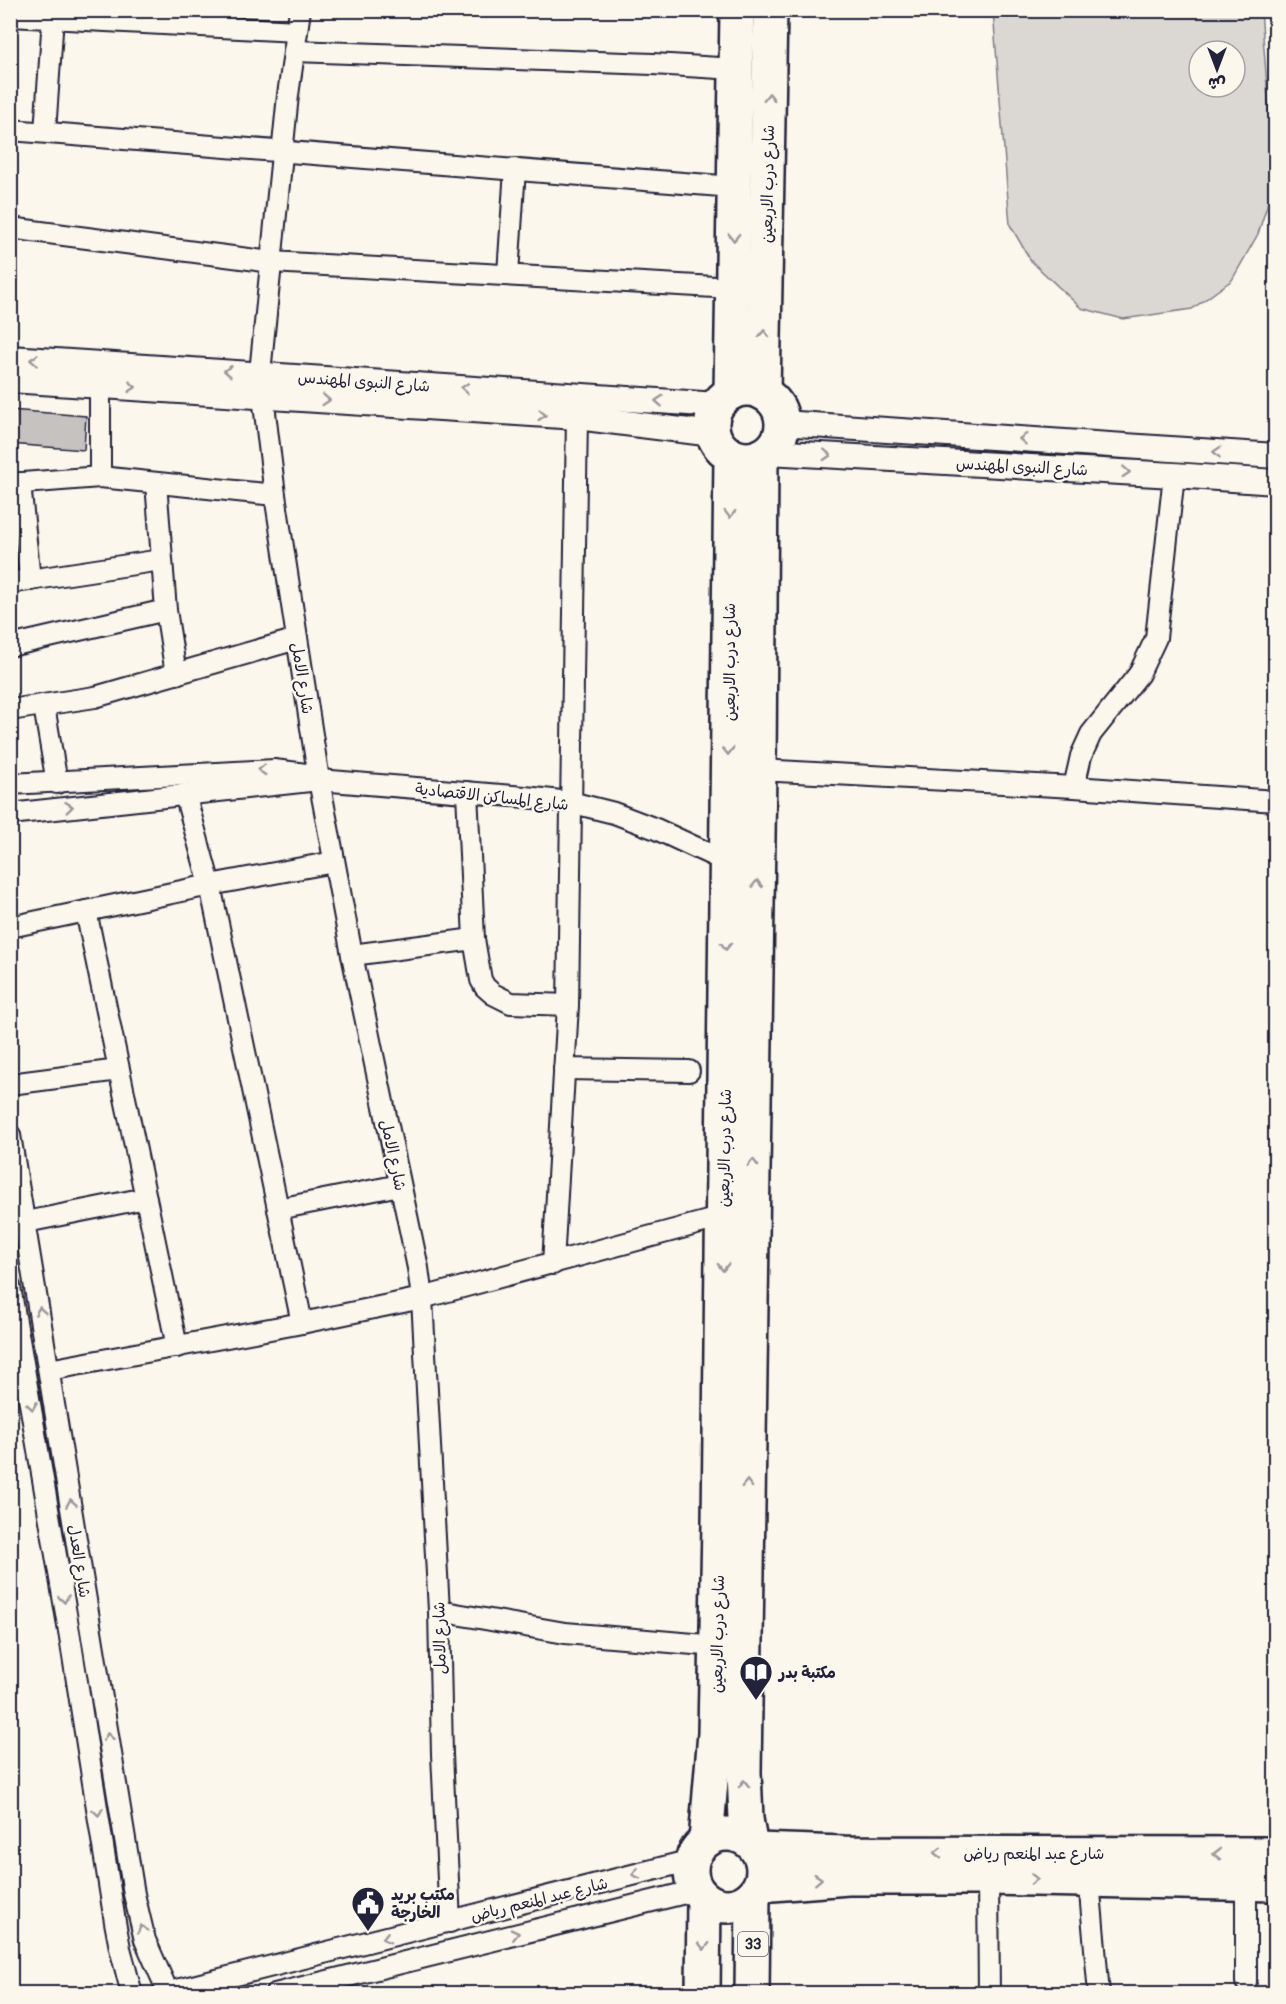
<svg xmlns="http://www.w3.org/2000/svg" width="1286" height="2004" font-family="Pangolin,'Playpen Sans Arabic',sans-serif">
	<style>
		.green { fill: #dbd8d3; stroke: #7e7d87; stroke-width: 1.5; fill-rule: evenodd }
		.building { fill: #c6c2c0; stroke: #22223b; stroke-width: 1.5 }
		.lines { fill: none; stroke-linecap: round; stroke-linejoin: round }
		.minor-casing { stroke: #22223b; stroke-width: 24 }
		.tertiary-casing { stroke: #22223b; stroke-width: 28 }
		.trunk-casing { stroke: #22223b; stroke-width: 38 }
		.minor { stroke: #fbf7ec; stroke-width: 20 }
		.tertiary { stroke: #fbf7ec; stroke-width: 24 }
		.trunk { stroke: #fbf7ec; stroke-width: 33 }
		.oneway { stroke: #99979c }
		.labels { text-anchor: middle; stroke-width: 5; stroke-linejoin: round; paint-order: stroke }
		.shield { fill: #fbf7ec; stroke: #636270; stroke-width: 1.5 }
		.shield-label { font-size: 15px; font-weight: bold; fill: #22223b }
		.street-label { font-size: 16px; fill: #22223b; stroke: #fbf7ec }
		.poi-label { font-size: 16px; font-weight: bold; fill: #22223b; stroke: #fbf7ec; text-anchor: start }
	</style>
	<rect width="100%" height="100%" fill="#fbf7ec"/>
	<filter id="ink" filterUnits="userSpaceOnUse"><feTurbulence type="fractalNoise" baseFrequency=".0167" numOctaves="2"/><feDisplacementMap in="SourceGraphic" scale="12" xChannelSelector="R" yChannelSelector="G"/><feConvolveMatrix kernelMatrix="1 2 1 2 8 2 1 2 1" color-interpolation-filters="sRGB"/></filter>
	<g filter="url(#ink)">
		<path class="green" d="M993 11H1261L1272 149 1271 193 1258 234 1232 280 1192 309 1123 319 1081 308 1031 261 1010 225ZM1199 51H1235V87H1199Z"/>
		<path class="building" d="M10 410 86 416 84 450 10 444Z"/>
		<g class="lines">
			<defs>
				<g id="minor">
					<path d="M10 16 297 31"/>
					<path d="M294 51 653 64 736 69"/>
					<path d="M10 130 734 187"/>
					<path d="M45 132 53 17"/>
					<path d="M10 228 271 262 733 288"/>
					<path d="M508 274 515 169"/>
					<path d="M260 373 288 95 300 10"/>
					<path d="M263 396 275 495 319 780 352 955 418 1268 422 1298 439 1611 442 1754 450 1922"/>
					<path d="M100 477V384"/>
					<path d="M20 483 30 580"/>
					<path d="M10 484 100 477 275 495"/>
					<path d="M10 583 161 560"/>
					<path d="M166 610 176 674"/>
					<path d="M10 646 166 610 156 483"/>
					<path d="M44 706 57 783"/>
					<path d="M10 710 95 697 297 639"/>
					<path d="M759 770 1074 787 1276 801"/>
					<path d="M10 784 274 770 306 774 316 779"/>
					<path d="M1074 787 1081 756 1091 734 1139 674 1156 638 1174 475"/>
					<path d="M467 792 474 939 481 980 485 987 493 994 511 1003 568 1005"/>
					<path d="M185 794 210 885 302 1323"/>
					<path d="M10 814 319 780 525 797 570 802 614 813 656 829 727 862"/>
					<path d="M86 911 177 1347"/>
					<path d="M10 927 210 885 334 862"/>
					<path d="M352 955 474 939"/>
					<path d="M564 1069 689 1071"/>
					<path d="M10 1084 119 1070"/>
					<path d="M10 1135 134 1894 145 1940 164 1983"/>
					<path d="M278 1209 400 1185"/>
					<path d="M26 1222 146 1198"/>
					<path d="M553 1264 568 1005 577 417"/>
					<path d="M10 1287 70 1637 115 1922 120 1948 132 1994"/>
					<path d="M49 1370 302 1323 422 1298 730 1215"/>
					<path d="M439 1611 565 1633 717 1646"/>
					<path d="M988 1878 989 1994"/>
					<path d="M1089 1881 1099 1994"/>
					<path d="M1246 1982V1884"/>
					<path d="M177 1990 692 1860"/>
					<path d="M275 1994 697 1890"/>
				</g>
				<g id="tertiary">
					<path d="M10 358 718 405"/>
					<path d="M10 380 577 417 713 434"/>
					<path d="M782 423 1276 456"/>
					<path d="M768 452 1174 475 1276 482"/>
				</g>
				<g id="trunk">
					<circle cx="747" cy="424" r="35"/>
					<path d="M731 393 737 10"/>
					<path d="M763 393 770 10"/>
					<circle cx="727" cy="1870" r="36"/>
					<path d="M706 1841 715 1733 719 1524 731 455"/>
					<path d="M750 1842 746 1819 744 1772 759 770 761 456"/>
					<path d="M757 1850 844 1853 1276 1854"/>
					<path d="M760 1885 848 1878H988L1276 1884"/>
					<path d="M703 1994 704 1898"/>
					<path d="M752 1994 753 1895"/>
				</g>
			</defs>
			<use href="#minor" class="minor-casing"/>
			<use href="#tertiary" class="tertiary-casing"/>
			<use href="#trunk" class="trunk-casing"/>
			<use href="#minor" class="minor"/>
			<use href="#tertiary" class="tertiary"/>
			<use href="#trunk" class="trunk"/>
		</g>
		<defs><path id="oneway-chevron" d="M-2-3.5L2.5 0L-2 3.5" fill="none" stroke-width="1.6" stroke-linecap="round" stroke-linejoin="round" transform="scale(1.5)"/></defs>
		<g class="oneway">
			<use href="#oneway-chevron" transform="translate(769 97) rotate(-89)"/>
			<use href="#oneway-chevron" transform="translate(734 237) rotate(91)"/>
			<use href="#oneway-chevron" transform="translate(764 334) rotate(-89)"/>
			<use href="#oneway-chevron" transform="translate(34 360) rotate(-177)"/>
			<use href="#oneway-chevron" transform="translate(228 371) rotate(-176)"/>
			<use href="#oneway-chevron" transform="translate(132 387) rotate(4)"/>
			<use href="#oneway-chevron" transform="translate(465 388) rotate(-176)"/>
			<use href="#oneway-chevron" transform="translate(326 400) rotate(4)"/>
			<use href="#oneway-chevron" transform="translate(659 401) rotate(-176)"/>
			<use href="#oneway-chevron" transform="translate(542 415) rotate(4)"/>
			<use href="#oneway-chevron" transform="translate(1023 439) rotate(-176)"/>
			<use href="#oneway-chevron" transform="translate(1217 452) rotate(-176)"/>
			<use href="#oneway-chevron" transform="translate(827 455) rotate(3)"/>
			<use href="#oneway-chevron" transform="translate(1126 472) rotate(3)"/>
			<use href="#oneway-chevron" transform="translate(730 514) rotate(90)"/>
			<use href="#oneway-chevron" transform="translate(728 751) rotate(90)"/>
			<use href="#oneway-chevron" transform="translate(262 770) rotate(177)"/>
			<use href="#oneway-chevron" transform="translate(69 807) rotate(-6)"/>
			<use href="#oneway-chevron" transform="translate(757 884) rotate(-89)"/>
			<use href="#oneway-chevron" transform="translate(726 946) rotate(91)"/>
			<use href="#oneway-chevron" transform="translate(753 1163) rotate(-89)"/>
			<use href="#oneway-chevron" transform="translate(723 1267) rotate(91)"/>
			<use href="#oneway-chevron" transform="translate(40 1311) rotate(-99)"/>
			<use href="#oneway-chevron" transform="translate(32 1406) rotate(81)"/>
			<use href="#oneway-chevron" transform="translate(747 1484) rotate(-89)"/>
			<use href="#oneway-chevron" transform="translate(71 1503) rotate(-99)"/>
			<use href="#oneway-chevron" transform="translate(64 1599) rotate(81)"/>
			<use href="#oneway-chevron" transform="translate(108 1737) rotate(-99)"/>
			<use href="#oneway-chevron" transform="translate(744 1784) rotate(-91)"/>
			<use href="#oneway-chevron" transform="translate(98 1812) rotate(81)"/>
			<use href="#oneway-chevron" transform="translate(938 1853) rotate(-180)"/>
			<use href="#oneway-chevron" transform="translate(1217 1854) rotate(-180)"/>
			<use href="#oneway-chevron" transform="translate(636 1874) rotate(166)"/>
			<use href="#oneway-chevron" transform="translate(818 1879) rotate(-3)"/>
			<use href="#oneway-chevron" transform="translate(1034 1879) rotate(1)"/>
			<use href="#oneway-chevron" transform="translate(142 1929) rotate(-106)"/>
			<use href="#oneway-chevron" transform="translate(515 1934) rotate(-13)"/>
			<use href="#oneway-chevron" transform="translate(386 1938) rotate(166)"/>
			<use href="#oneway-chevron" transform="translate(704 1946) rotate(91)"/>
		</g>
	</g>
	<defs>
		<symbol id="library-pin" viewBox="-11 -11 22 30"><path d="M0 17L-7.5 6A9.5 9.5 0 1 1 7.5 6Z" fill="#22223b" stroke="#fbf7ec"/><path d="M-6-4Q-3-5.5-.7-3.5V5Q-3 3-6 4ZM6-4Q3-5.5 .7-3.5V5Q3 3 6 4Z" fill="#fff"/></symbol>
		<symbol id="civic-pin" viewBox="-11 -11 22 30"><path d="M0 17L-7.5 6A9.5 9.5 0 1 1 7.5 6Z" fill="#22223b" stroke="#fbf7ec"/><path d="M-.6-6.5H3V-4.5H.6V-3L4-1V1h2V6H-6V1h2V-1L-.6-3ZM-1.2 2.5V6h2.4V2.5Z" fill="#fff"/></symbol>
	</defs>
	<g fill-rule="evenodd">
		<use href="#library-pin" x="737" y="1653" width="38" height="52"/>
		<use href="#civic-pin" x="349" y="1884" width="38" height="52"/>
	</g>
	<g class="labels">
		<rect class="shield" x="738" y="1932" width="30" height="24" rx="4.5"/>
		<g class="shield-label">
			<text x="753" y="1949">33</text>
		</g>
		<g class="street-label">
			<text transform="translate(767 184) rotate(-89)" y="6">شارع درب الاربعين</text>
			<text transform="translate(364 381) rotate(4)" y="6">شارع النبوى المهندس</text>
			<text transform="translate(1022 466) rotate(3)" y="6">شارع النبوى المهندس</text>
			<text transform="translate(729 662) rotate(-90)" y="6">شارع درب الاربعين</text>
			<text transform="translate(303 678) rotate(81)" y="6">شارع الامل</text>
			<text transform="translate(492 796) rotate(6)" y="6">شارع المساكن الاقتصادية</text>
			<text transform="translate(724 1148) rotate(-89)" y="6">شارع درب الاربعين</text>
			<text transform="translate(394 1155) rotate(78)" y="6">شارع الامل</text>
			<text transform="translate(80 1561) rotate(81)" y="6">شارع العدل</text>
			<text transform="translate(717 1634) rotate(-89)" y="6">شارع درب الاربعين</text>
			<text transform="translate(439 1638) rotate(-91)" y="6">شارع الامل</text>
			<text x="1034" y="1859">شارع عبد المنعم رياض</text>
			<text transform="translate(539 1899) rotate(-14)" y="6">شارع عبد المنعم رياض</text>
		</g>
		<g class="poi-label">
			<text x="779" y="1678">مكتبة بدر</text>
			<text x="391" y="1900">مكتب بريد<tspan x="391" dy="18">الخارجة</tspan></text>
		</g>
	</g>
	<rect width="1286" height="2004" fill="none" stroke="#fbf7ec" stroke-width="36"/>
	<rect x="18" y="18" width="1250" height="1968" fill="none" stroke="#22223b" stroke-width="2" filter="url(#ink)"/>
	<g transform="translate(1217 69) rotate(180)"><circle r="28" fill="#fbf7ec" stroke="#a4a2a5" stroke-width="1.5"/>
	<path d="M0-4.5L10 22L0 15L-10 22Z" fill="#22223b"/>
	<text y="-9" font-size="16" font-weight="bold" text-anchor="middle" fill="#22223b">ش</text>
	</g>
</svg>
